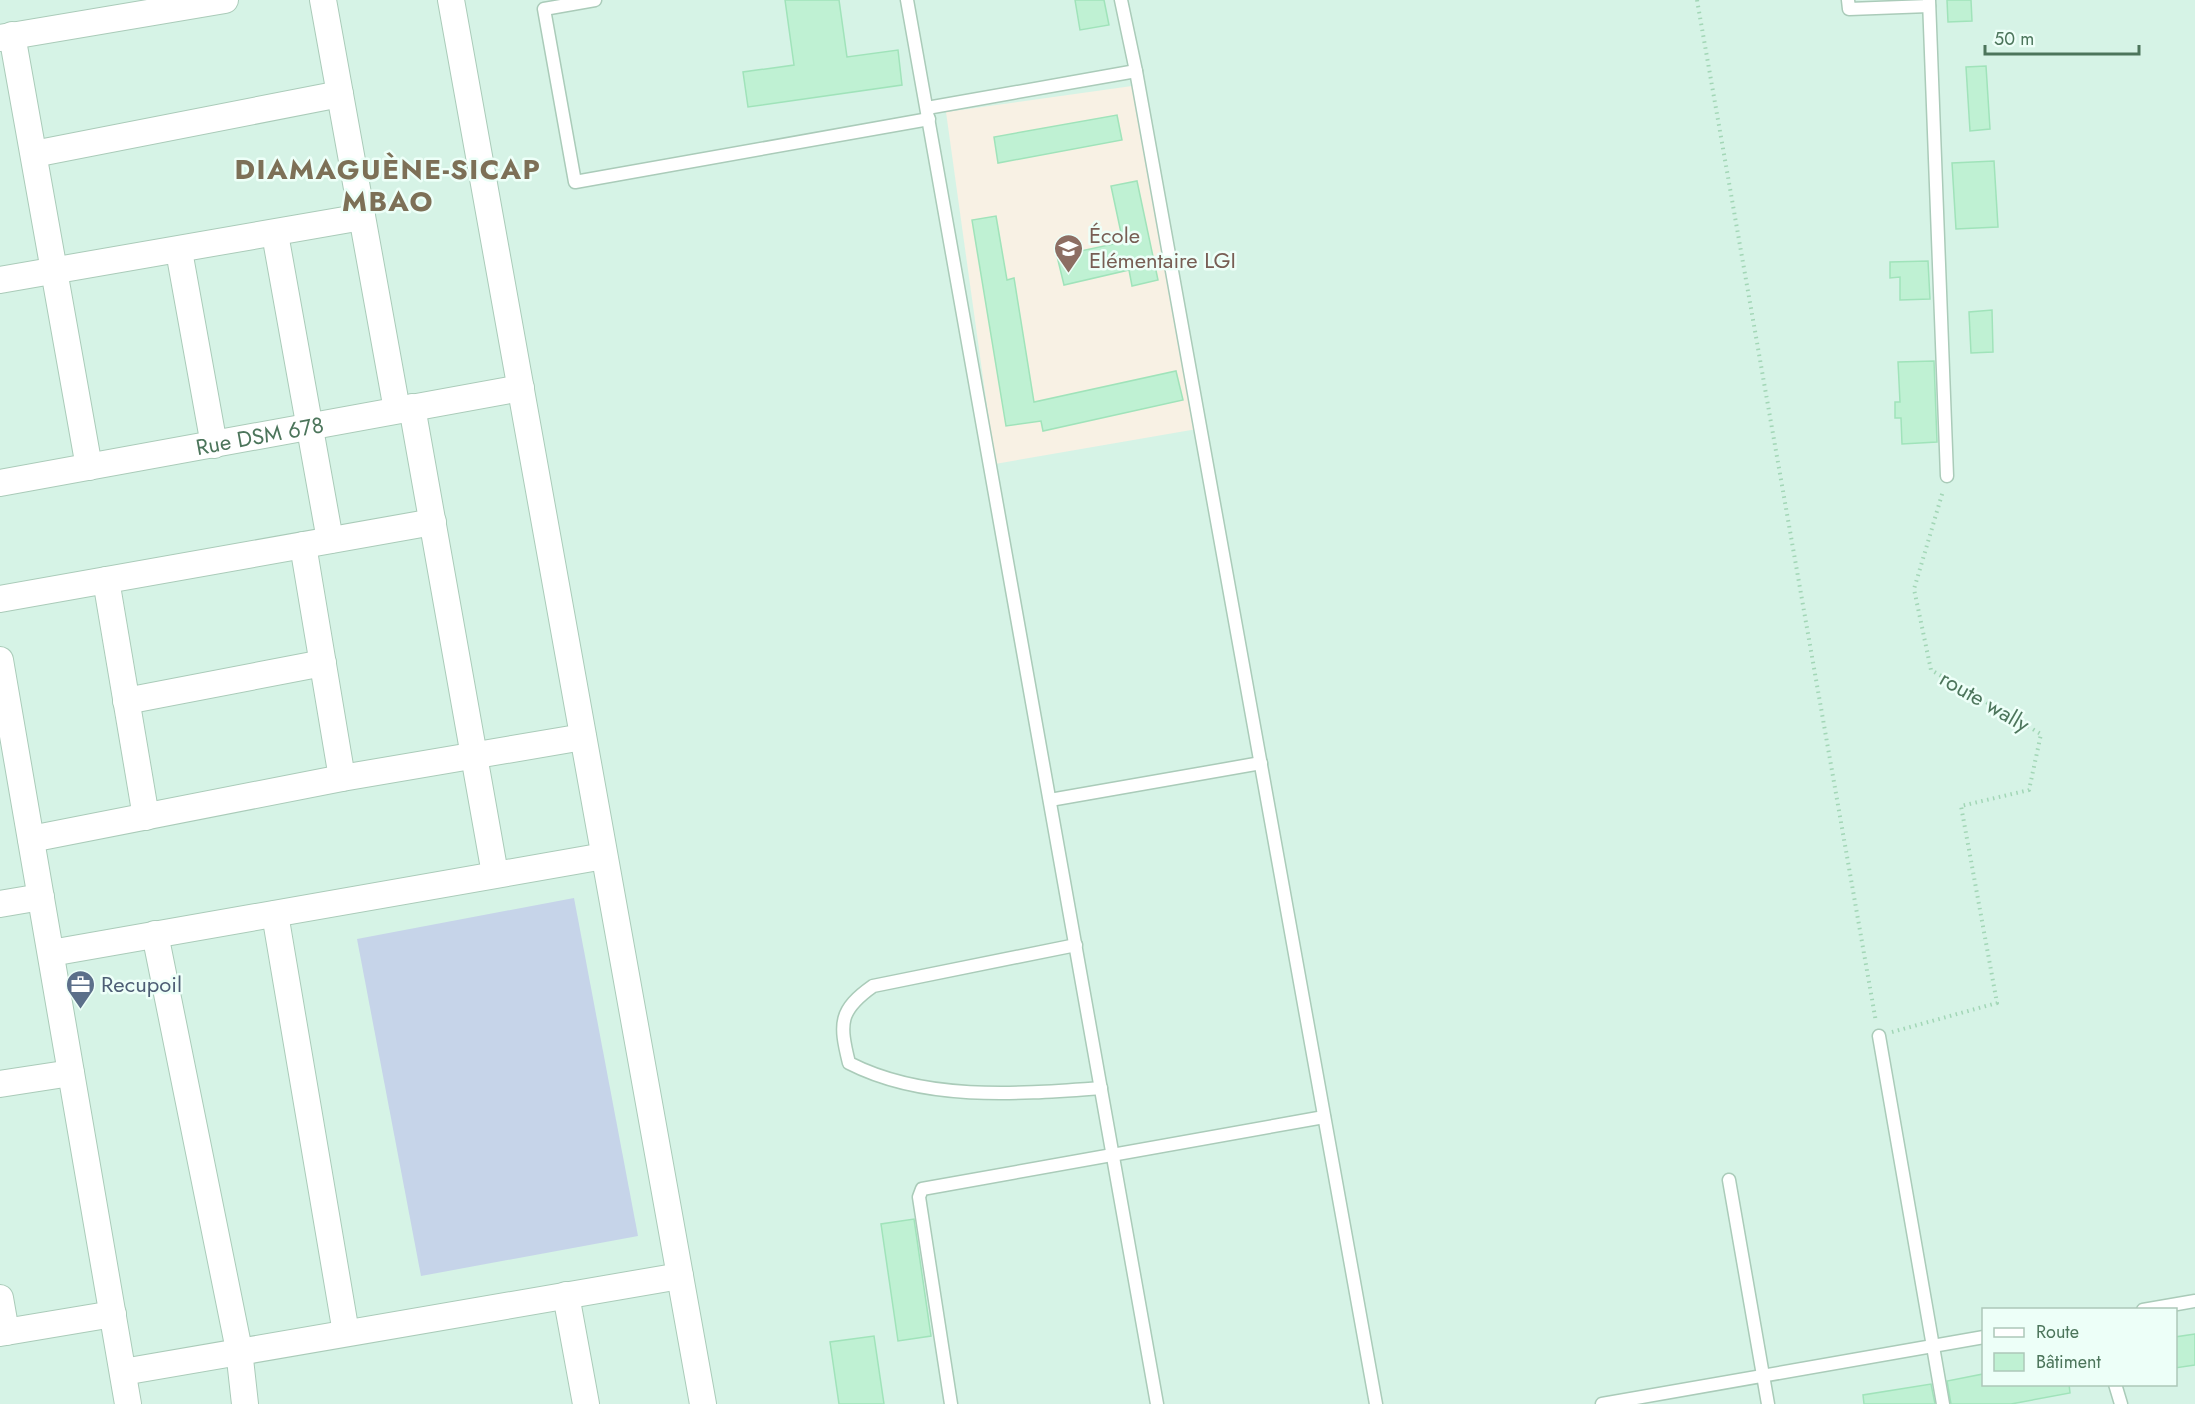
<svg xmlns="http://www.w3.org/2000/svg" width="2195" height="1404" font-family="Jost,sans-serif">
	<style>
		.residential { fill: #d6f3e6; fill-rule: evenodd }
		.education { fill: #f8f1e4 }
		.pitch { fill: #c6d4e9 }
		.building { fill: #bff1d3; stroke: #a0e3ba; stroke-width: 1.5 }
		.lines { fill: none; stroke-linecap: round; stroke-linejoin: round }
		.lane-casing { stroke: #aacbb9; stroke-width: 15 }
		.street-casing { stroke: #aacbb9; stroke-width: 28 }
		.path { stroke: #a2d6b6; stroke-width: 4; stroke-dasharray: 1.5 4.5; stroke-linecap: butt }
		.lane { stroke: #fff; stroke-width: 12 }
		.street { stroke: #fff; stroke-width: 26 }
		.labels { text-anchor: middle; stroke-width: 5; stroke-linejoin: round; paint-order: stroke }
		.education-label { font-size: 22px; fill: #785e54; stroke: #edfff8; text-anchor: start }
		.street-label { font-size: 22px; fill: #4c755b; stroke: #edfff8 }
		.service-label { font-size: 22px; fill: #4e5e75; stroke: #edfff8; text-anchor: start }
		.district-label { font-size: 28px; font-weight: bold; letter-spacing: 1.5px; fill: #7d7057; stroke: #edfff8 }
	</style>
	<rect width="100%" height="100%" fill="#e7fcf4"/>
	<path class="residential" d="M0 0H2195V1404H0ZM1984 1310H2176V1384H1984Z"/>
	<path class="education" d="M1132 86 1197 429 995 464 946 112Z"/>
	<path class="pitch" d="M574 898 638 1236 421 1276 357 939Z"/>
	<g class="building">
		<path d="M785 0H839L847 57 898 50 902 85 748 107 743 72 794 65Z"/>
		<path d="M1075 0H1104L1109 25 1080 30Z"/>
		<path d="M1947 0H1971L1972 21 1948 22Z"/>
		<path d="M1986 66 1990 129 1970 131 1966 67Z"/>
		<path d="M1117 115 1122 140 998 163 994 137Z"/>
		<path d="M1994 161 1998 227 1956 229 1952 163Z"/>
		<path d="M1137 181 1158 280 1132 286 1129 270 1064 285 1057 256 1123 242 1111 186Z"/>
		<path d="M996 216 1007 280 1014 278 1034 402 1176 371 1183 400 1043 431 1041 421 1006 426 972 220Z"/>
		<path d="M1928 261 1930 299 1900 300V277L1890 278V262Z"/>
		<path d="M1992 310 1993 352 1971 353 1969 312Z"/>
		<path d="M1934 361 1937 442 1902 444 1901 418H1895V402H1900L1898 362Z"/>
		<path d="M914 1219 931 1336 898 1341 881 1224Z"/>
		<path d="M2195 1334V1365L2175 1368V1337Z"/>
		<path d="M874 1336 884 1404H839L830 1342Z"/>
		<path d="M1983 1374V1384H2069L2070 1393 2011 1404H1951L1947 1381Z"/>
		<path d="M1931 1384 1935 1404H1864L1863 1395Z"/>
	</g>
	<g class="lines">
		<defs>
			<g id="lane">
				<path d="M595 0 544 9 575 182 929 119"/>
				<path d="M907 0 1157 1404"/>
				<path d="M1121 0 1136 71 1376 1404"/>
				<path d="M1848 0 1849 9 1929 6"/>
				<path d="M1929 0 1947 476"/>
				<path d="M927 108 1136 71"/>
				<path d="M1050 800 1261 763"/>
				<path d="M1076 945 873 986C839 1010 839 1023 849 1063 925 1102 1019 1094 1101 1088"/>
				<path d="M1879 1036 1943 1404"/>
				<path d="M1729 1180 1768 1404"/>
				<path d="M2143 1310 2195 1301"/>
				<path d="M2115 1384 2121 1404"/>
				<path d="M951 1404 919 1197 922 1189 1324 1117"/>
				<path d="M1602 1404 1984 1337"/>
			</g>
			<g id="street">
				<path d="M323 0 397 410"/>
				<path d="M451 0 703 1404"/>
				<path d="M12 35 89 467"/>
				<path d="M0 38 225 0"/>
				<path d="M34 154 340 94"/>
				<path d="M275 234 330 540"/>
				<path d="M179 251 214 445"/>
				<path d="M0 280 362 217"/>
				<path d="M412 407 495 874"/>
				<path id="s1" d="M0 483 521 388"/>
				<path d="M303 545 342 778"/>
				<path d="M106 580 146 817"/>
				<path d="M0 599 433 522"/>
				<path d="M0 660 128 1404"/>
				<path d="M126 701 323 663"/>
				<path d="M31 839 342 778 583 737"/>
				<path d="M0 904 41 897"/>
				<path d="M275 914 346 1333"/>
				<path d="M155 934 239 1350 245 1404"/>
				<path d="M51 953 604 856"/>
				<path d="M0 1084 71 1073"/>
				<path d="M566 1295 586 1404"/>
				<path d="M0 1298 6 1332"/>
				<path d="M0 1333 113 1314"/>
				<path d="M123 1372 680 1276"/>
			</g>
		</defs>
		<use href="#lane" class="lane-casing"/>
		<use href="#street" class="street-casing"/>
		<g class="path">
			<path d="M1697 0 1876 1022"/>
			<path d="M1892 1032 1997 1003 1961 806 2029 790 2041 734 1931 670 1914 589 1943 491"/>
		</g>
		<use href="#lane" class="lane"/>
		<use href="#street" class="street"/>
	</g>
	<defs>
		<symbol id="school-pin" viewBox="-11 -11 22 30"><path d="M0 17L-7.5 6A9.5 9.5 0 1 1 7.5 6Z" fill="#8d6e63" stroke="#edfff8"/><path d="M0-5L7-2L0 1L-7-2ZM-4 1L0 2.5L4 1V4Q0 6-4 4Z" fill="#fff"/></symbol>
		<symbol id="office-pin" viewBox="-11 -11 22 30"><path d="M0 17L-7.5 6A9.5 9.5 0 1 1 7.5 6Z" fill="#5c6f8a" stroke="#edfff8"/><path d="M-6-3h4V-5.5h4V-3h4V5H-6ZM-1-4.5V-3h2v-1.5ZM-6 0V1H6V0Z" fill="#fff"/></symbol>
	</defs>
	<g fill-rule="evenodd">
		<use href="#school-pin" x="1052" y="232" width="33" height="45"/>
		<use href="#office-pin" x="64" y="968" width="33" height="45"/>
	</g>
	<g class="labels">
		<g class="education-label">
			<text x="1089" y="243">École<tspan x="1089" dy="25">Elémentaire LGI</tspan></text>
		</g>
		<g class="street-label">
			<text dy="8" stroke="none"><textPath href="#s1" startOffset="264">Rue DSM 678</textPath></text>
			<text transform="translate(1985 701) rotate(30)" y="8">route wally</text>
		</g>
		<g class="service-label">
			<text x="101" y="992">Recupoil</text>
		</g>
		<g class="district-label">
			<text x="388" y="179">DIAMAGUÈNE-SICAP<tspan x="388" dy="32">MBAO</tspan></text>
		</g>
	</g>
	<rect x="1982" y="1308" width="195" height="78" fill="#edfff8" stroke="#adc8b9" stroke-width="1.5"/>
	<rect x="1994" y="1328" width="30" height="9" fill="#ffffff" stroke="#adc8b9" stroke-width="1.5"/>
	<text x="2036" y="1338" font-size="18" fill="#4c755b">Route</text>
	<rect x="1994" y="1353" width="30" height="18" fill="#bff1d3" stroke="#adc8b9" stroke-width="1.5"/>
	<text x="2036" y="1368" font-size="18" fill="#4c755b">Bâtiment</text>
	<path d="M1985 45v9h154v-9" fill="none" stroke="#4c755b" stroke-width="3"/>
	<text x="1994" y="45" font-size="18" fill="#4c755b" stroke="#edfff8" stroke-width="4.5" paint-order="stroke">50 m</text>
</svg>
